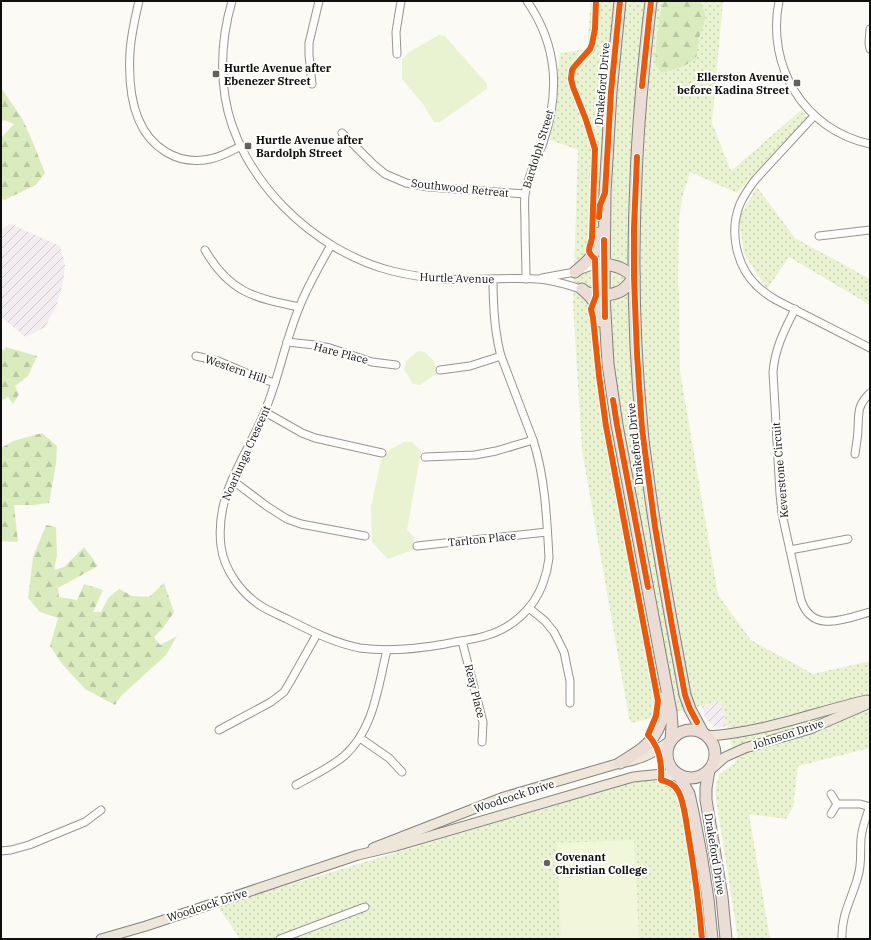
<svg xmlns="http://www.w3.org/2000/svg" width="871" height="940" font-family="'IBM Plex Serif',serif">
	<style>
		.industrial { fill: url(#industrial-furrows) }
		.grass { fill: url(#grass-dots) }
		.forest { fill: url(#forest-firs) }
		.park { fill: #e9f3d1 }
		.pitch { fill: #f2f7dc }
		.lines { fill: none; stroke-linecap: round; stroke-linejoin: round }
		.minor-casing { stroke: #969592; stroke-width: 9 }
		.major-casing { stroke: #83827f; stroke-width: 11 }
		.highway-casing { stroke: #83827f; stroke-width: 13 }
		.minor { stroke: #fffefd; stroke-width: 7 }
		.major { stroke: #ede6d9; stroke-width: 9 }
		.highway { stroke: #ebddd5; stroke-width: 11 }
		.cycleway-casing { stroke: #fff; stroke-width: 8 }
		.cycleway { stroke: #e8590c; stroke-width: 6 }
		.poi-dot { fill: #62615f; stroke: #fff; stroke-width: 1.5 }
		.labels { text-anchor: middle; stroke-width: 4; stroke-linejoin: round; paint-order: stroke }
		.poi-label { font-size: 11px; font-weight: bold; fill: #0f0f0f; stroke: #fff; text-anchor: start }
		.street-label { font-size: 11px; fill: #0f0f0f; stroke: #fff }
	</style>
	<defs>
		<pattern id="industrial-furrows" width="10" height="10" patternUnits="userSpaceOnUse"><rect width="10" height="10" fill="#f3edf1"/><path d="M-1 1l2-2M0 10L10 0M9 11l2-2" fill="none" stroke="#cfcacd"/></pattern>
		<pattern id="grass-dots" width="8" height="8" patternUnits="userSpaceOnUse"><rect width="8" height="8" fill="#e9f3d1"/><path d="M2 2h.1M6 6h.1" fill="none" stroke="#c7cfb2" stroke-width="1.8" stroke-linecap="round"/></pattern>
		<pattern id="forest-firs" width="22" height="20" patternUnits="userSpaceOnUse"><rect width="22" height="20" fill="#daecbe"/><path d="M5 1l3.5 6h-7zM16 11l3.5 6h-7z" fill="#bac9a2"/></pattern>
	</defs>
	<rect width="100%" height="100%" fill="#fcfaf4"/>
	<g class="industrial">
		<path d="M11 224 60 246 65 265 63 283 56 307 45 327 26 337 8 323 1 316V229Z"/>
		<path d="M721 701 727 726 717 728 710 723 705 717 702 706Z"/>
	</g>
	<g class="grass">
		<path d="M591 1H723L712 123 731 171 801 110 808 117 737 193 690 172 682 198 679 220 678 287 679 288 680 371 718 595 751 640 813 674 870 661V748L798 766 793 807 786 819 749 814 770 939H738L715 792 719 774 736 762 721 701 631 723 629 718 582 450 573 304 578 150 550 140 560 53 587 49Z"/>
		<path d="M757 187 795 238 870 279V305L789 257 767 289 744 254 739 218Z"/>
		<path d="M643 780 676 782 702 939H240L218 906 608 789Z"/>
	</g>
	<g class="forest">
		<path d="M663 1H701V4L706 17 699 38 696 59 682 67 662 73 655 64C656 43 658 22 663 1Z"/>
		<path d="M1 88 22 118 32 140 45 173 36 185 4 200 1 198V138L14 124 4 120 1 123Z"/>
		<path d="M6 347 37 356 28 376 15 386 19 394 13 404 8 397 3 400 1 396V349L4 350Z"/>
		<path d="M42 433 57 446 56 464 49 503 34 505H14L18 542 1 541V448L13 441Z"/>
		<path d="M46 525 56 527 57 555 54 570 64 567 84 547 98 566 58 588 59 597 77 600 84 584 103 590 93 612H101L108 598 119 589 132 596 149 597 164 583 174 612 163 628 154 637 160 645 177 636 166 655 121 696 115 705 85 689 62 664 50 646 58 618 40 612 28 598 33 557Z"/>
	</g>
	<g class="park">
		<path d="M439 35 445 36 487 84V89L440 122H434L423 104 402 79V60L409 52Z"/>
		<path d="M418 351 425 352 435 363 436 374 420 385 413 384 404 370 406 361Z"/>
		<path d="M404 442H412L421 451 407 530 414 537 413 550 388 559 372 542 371 507 381 460 391 449Z"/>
	</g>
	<path class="pitch" d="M634 840 639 939H561L557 843Z"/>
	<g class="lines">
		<defs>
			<g id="minor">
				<path d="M139 1C135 18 131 35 130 52 128 88 132 132 166 152 179 160 195 162 210 159 221 157 231 151 241 146"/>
				<path d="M232 1C223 32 220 64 225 97 238 178 313 251 392 271 409 275 426 278 443 279 474 281 505 277 537 279 560 280 582 291 604 295"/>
				<path d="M779 1C766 66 804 130 870 144"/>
				<path d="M870 29 869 43 870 49"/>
				<path d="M397 54 396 32 401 1"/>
				<path d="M312 84 309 55V43L319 1"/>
				<path d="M814 116 755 180C749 188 744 195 740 204 729 231 736 265 756 285 762 291 769 296 776 300L870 348"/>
				<path d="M342 133 373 164 385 174 406 183 429 187 525 194"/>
				<path d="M819 236 870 230"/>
				<path d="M331 245C320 265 307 287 299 308 286 339 280 372 268 403 251 452 214 490 221 546 224 570 241 593 261 606 269 611 279 615 287 619 311 631 334 643 360 648 388 652 417 649 445 644 458 641 472 640 485 636 511 629 534 609 543 583 546 575 548 567 549 558 547 520 545 476 533 440L501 356C494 331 493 305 493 279"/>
				<path d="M205 250C229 292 254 298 299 307"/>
				<path d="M542 278 575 272 595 265 604 264"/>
				<path d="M526 279C526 261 525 243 525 224 525 214 524 204 525 194 528 175 536 160 543 143 560 92 558 46 527 1"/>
				<path d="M795 309C784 331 775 348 773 372L780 494 782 514 801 600C812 634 845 619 870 612"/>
				<path d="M287 342 315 345 330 348 372 362 396 365"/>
				<path d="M196 356 218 361 253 376 275 383"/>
				<path d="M440 370 470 366 501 356"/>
				<path d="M265 412 302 433 315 438 382 453"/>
				<path d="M855 454C856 446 858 437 858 428 859 412 857 406 870 393"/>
				<path d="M425 457 475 455 496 451 533 440"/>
				<path d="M232 480 268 507 287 519 301 524 365 536"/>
				<path d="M417 546 547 532"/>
				<path d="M790 550 848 539"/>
				<path d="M529 608 545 621 554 632 564 652 570 681V703"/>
				<path d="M462 641 483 722 482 742"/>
				<path d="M219 730 271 702 284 692 290 682 317 634"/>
				<path d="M360 738 389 758 402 772"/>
				<path d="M296 785C312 776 330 768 344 756 374 730 378 686 387 650"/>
				<path d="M837 804H860L870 807"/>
				<path d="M831 814 837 804 831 794"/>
				<path d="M1 851 11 850 29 845 85 822 101 810"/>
				<path d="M280 939 365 907"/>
				<path d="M842 939C841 914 852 899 858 876 862 864 860 851 861 839 862 827 866 817 870 806"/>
			</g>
			<g id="major">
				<path d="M707 736C762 733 814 712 867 700"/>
				<path d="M710 770 725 757 745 748 810 729 870 703"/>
				<path d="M373 848 504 797 620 763C641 760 653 753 670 741"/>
				<path d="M101 939 146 926 358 855 396 846 633 777 662 774 678 776"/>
			</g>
			<g id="highway">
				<path d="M620 1 611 92 605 193 604 295 608 364 617 425 671 712 672 726 671 740"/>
				<path d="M651 1C644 60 638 120 636 179 632 262 634 346 642 428 643 445 646 461 648 477 657 550 672 623 685 695L690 709 703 733"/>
				<path d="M604 264C618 266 623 268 634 277"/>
				<path d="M575 272C590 260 598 252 599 233"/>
				<path d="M582 289C594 299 598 305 599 321"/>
				<path d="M604 295C620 294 625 290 634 277"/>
				<circle cx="691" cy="754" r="24"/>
				<path d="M620 763C628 758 637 753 644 747 658 735 666 716 663 698"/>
				<path d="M709 770 706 788V800L722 897 726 939"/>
				<path d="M679 776 689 794 694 817 701 854 708 899 712 939"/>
			</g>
		</defs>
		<use href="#minor" class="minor-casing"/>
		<use href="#major" class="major-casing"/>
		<use href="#highway" class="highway-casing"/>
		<use href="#minor" class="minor"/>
		<use href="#major" class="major"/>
		<use href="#highway" class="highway"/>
		<defs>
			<g id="cycleway">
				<path d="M596 1 595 29 592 44 590 49 574 67 572 70 571 79 573 87 586 120 595 149 592 238C590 249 585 250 595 259L596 296 591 309 593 318 599 376 606 426 658 701 656 716 648 735C659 746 662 764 661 780 669 782 674 784 678 791 684 801 686 821 688 833 694 868 699 903 702 939"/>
				<path d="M642 86 651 1"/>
				<path d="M637 157 634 228V277L637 354 642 429 655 527 672 626 685 695 690 709 697 722"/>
				<path d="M599 217 600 205 605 193 611 92 620 1"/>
				<path d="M604 240 605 317"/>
				<path d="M613 400 617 425 648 587"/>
			</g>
		</defs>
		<use href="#cycleway" class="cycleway-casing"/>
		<use href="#cycleway" class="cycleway"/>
	</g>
	<g class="poi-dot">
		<rect x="212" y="70" width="8" height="8" rx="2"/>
		<rect x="793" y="79" width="8" height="8" rx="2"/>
		<rect x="244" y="142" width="8" height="8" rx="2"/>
		<circle cx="547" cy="863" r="4"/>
	</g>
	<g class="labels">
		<g class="poi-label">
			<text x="224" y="72">Hurtle Avenue after<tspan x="224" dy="13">Ebenezer Street</tspan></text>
			<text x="789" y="81" text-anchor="end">Ellerston Avenue<tspan x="789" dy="13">before Kadina Street</tspan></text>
			<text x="256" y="144">Hurtle Avenue after<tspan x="256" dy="13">Bardolph Street</tspan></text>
			<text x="555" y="861">Covenant<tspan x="555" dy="13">Christian College</tspan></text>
		</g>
		<g class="street-label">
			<text transform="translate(602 84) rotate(-85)" y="4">Drakeford Drive</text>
			<text transform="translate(538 149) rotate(-73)" y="4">Bardolph Street</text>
			<text transform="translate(460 188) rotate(6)" y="4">Southwood Retreat</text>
			<text transform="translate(457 278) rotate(2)" y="4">Hurtle Avenue</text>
			<text transform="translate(341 353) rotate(15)" y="4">Hare Place</text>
			<text transform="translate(236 369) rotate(19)" y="4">Western Hill</text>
			<text transform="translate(635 444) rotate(-96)" y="4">Drakeford Drive</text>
			<text transform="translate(246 453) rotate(-66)" y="4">Noarlunga Crescent</text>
			<text transform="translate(780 470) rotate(-95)" y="4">Keverstone Circuit</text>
			<text transform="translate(482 539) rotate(-6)" y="4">Tarlton Place</text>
			<text transform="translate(475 691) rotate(76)" y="4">Reay Place</text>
			<text transform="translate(788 734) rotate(-18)" y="4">Johnson Drive</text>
			<text transform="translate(514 796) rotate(-18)" y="4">Woodcock Drive</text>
			<text transform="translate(715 854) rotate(81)" y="4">Drakeford Drive</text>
			<text transform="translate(207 905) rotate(-18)" y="4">Woodcock Drive</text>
		</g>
	</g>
	<rect width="871" height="940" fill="none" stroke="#0f0f0f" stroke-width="4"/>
</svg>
